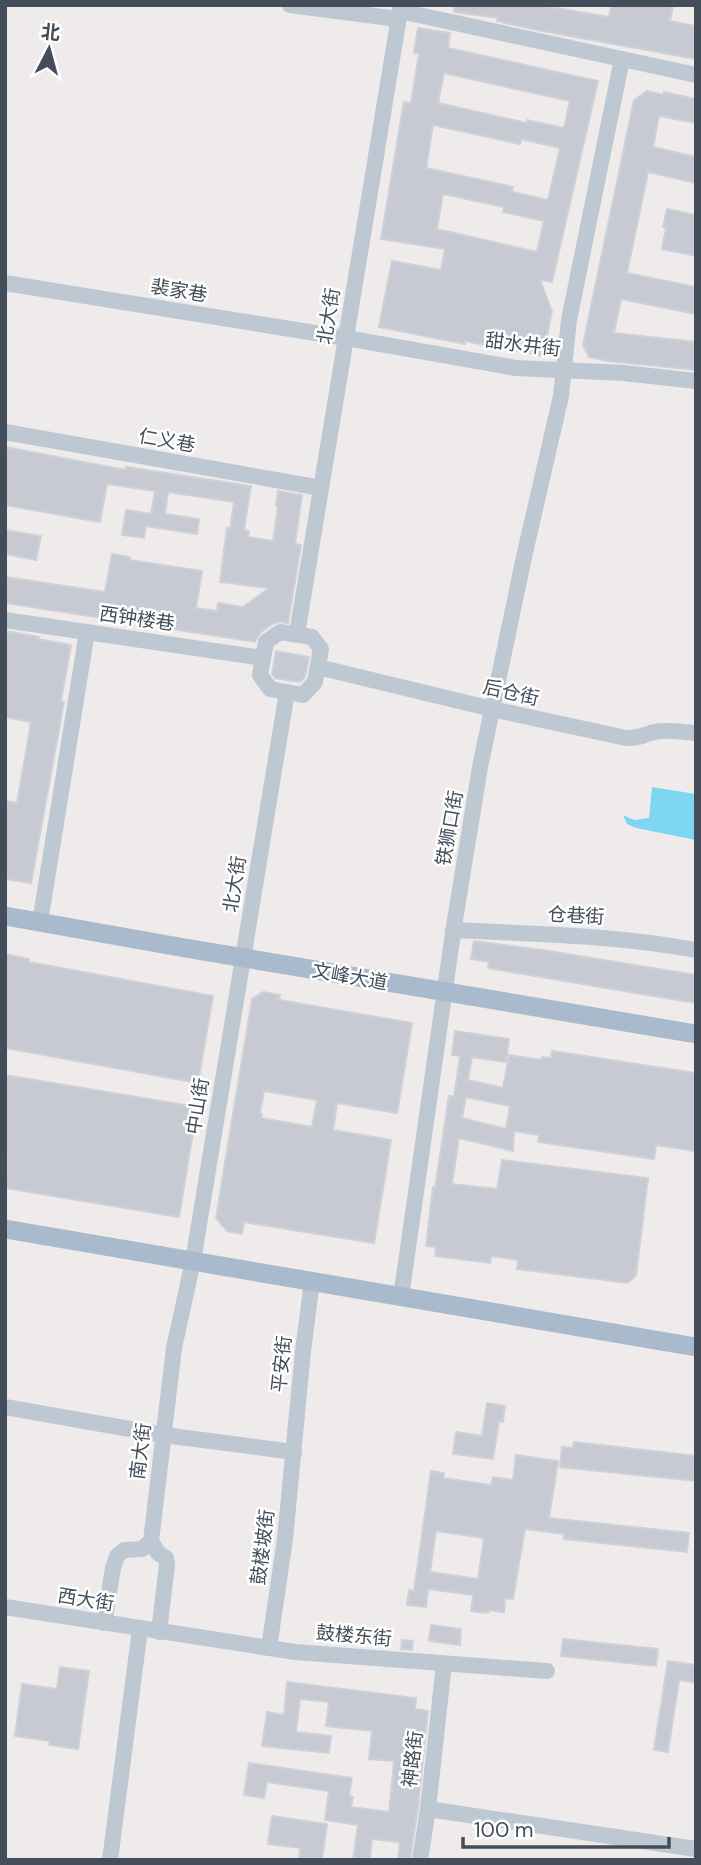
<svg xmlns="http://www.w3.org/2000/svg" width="701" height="1865" font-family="'DM Sans','Noto Sans SC',sans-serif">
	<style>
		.water { fill: #7fd6f1 }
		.building { fill: #c7cad2; stroke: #cfd1d8; stroke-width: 2; fill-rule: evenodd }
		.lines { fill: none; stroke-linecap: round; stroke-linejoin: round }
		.minor { stroke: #bdc8d3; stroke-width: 16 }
		.major { stroke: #a9bacd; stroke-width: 19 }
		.labels { text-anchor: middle; stroke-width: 5; stroke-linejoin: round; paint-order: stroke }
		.street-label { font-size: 19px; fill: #434e5a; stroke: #fff }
	</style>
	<rect width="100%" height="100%" fill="#efebeb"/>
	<path class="water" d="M652 787 696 794V840L636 828 627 824 623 815 634 820 649 818Z"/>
	<g class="building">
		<path d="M454 5H539L609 17 611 5H673L670 21 696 26V59L537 30 497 21 498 18 454 12Z"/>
		<path d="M418 28 450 33 448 48 598 81 552 282 540 280 552 311 543 356 465 341V344L379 327 392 261 441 270 445 249 381 239 404 102 411 103 419 54 414 53ZM444 73 570 101 564 128 527 120V123L438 103ZM433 125 520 144 521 139 560 148 548 200 512 192 513 187 426 168ZM443 194 504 207 503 212 544 221 537 252 437 229Z"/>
		<path d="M647 91 664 95V92L696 99V123L659 116 653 147 696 157V183L648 172 627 273 696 287V314L621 299 614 333 696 342V370L608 361 589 357 583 345 634 100Z"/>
		<path d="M667 209 696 215V256L662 249 666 228 663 227Z"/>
		<path d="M5 447 126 470V467L251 486 244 530 249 531 248 537 273 541 278 507 276 506 278 491 302 495 295 544 301 545 288 623 281 622 274 623 260 633 255 642 5 603V577L105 592 112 554 130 557V560L202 571 196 608 217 611 218 603 243 607 269 588 220 582 227 528 230 529 234 502 168 492 165 514 199 519 197 534 146 526 144 538 122 535 126 510 151 514 155 491 107 484 100 522 5 505Z"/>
		<path d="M5 530 41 536 36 560 5 554Z"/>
		<path d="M5 631 39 637 38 639 71 645 61 701 64 702 31 883 5 879V801L17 803 31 722 5 717Z"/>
		<path d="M276 651 309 657 305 677 300 682 275 678 272 674Z"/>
		<path d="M474 941 549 951 696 975V1003L488 968 489 962 471 959Z"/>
		<path d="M5 954 29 959V962L213 996 198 1083 5 1048Z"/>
		<path d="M263 992 280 995 279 1000 412 1023 397 1113 337 1103 333 1130 391 1140 374 1243 244 1222 242 1234 227 1231 216 1218 252 999ZM264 1091 317 1100 312 1127 261 1118 262 1114 260 1113Z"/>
		<path d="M455 1031 509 1039 506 1062 472 1057 468 1080 503 1088 509 1055 541 1060 542 1057 551 1058 552 1051 696 1073V1151L656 1145 654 1159 538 1142 539 1135 514 1131 513 1151 459 1138 452 1184 497 1189 502 1160 648 1178 636 1275 628 1283 517 1269 518 1260 491 1256 490 1263 435 1256 436 1247 426 1246 433 1187 435 1188 449 1096 454 1097 460 1056 452 1055ZM466 1097 510 1106 506 1129 462 1118Z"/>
		<path d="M5 1075 197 1107 179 1217 5 1188 8 1156H5Z"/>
		<path d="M487 1403 505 1406 503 1422 499 1421 493 1459 453 1454 456 1432 482 1436Z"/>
		<path d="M574 1442 696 1456V1481L560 1467 562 1447 573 1448Z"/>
		<path d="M516 1455 558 1461 549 1518 689 1533 687 1552 564 1539V1534L525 1529 513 1599 505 1598 504 1612 489 1610 488 1613 471 1611 473 1595 428 1589 426 1607 407 1605 409 1590 414 1591 431 1471 444 1473 443 1478 491 1485 493 1477 513 1480ZM436 1531 484 1538 478 1579 430 1572Z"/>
		<path d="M431 1625 461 1629 460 1645 429 1641Z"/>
		<path d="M563 1639 658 1649 656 1666 561 1656Z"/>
		<path d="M402 1640 413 1641 412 1650 401 1649Z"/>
		<path d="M668 1661 696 1665V1683L679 1680 668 1752 654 1750Z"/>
		<path d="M60 1667 89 1671 78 1749 49 1745 50 1741 15 1736 22 1684 57 1689Z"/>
		<path d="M287 1682 416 1698 415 1709 428 1711 418 1808 410 1860H398L400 1842 372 1839 370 1860H353L358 1825 325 1820 329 1791 267 1782 264 1798 244 1795 249 1763 352 1778 349 1796 353 1797 351 1807 389 1812 394 1761 369 1759 372 1731 326 1726 329 1702 300 1699 296 1732 331 1736 329 1753 262 1746 267 1712 284 1715Z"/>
		<path d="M272 1816 327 1824 322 1860H299L300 1848 268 1844Z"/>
	</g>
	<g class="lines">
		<g class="minor">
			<path d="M290 5 398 19"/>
			<path d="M400 11 696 75"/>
			<path d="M5 283 346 338 516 368 623 373 696 381"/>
			<path d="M5 432 321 488"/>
			<path d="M5 620 263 658"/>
			<path d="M280 632 312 637 321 649 315 682 303 695 270 689 260 675 266 642Z"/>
			<path d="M297 634 401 5"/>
			<path d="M318 667 492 709 626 738C639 739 643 735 654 732 667 729 683 732 696 733"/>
			<path d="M40 922 87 632"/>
			<path d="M453 930C534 934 616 935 696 950"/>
			<path d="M401 1297 454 926 480 767 524 557 561 396 569 320 622 59"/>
			<path d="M5 1407 164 1435 294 1452"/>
			<path d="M151 1541 158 1553 166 1558 167 1565 159 1632"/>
			<path d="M5 1607 295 1652 547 1671"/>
			<path d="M104 1623 113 1568 117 1556 124 1550 142 1549 151 1541 174 1348 193 1261 287 692"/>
			<path d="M269 1648 285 1539 303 1351 312 1281"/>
			<path d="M428 1809 696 1849"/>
			<path d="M110 1860 140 1629"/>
			<path d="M420 1860 428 1809 444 1664"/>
		</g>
		<g class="major">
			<path d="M5 916 185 948 696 1034"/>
			<path d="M5 1229 696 1347"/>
		</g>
	</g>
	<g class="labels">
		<g class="street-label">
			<text transform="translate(179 290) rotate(9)" y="7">裴家巷</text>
			<text transform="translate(328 316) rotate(-81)" y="7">北大街</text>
			<text transform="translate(523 344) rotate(7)" y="7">甜水井街</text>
			<text transform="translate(167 440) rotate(10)" y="7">仁义巷</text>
			<text transform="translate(137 618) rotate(8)" y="7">西钟楼巷</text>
			<text transform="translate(511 692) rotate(13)" y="7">后仓街</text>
			<text transform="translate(449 828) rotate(-80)" y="7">铁狮口街</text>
			<text transform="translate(234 884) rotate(-81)" y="7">北大街</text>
			<text transform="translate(576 915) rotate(3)" y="7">仓巷街</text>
			<text transform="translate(350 976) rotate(10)" y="7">文峰大道</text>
			<text transform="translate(197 1106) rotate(-81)" y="7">中山街</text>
			<text transform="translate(281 1364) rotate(-84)" y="7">平安街</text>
			<text transform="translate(140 1451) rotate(-83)" y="7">南大街</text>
			<text transform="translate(262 1547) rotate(-83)" y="7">鼓楼坡街</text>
			<text transform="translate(86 1599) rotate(9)" y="7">西大街</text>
			<text transform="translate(354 1635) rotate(5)" y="7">鼓楼东街</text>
			<text transform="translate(412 1759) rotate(-83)" y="7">神路街</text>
		</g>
	</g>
	<rect width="701" height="1865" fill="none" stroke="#434e5a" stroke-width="14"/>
	<g transform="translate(49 49) rotate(6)" stroke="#ffffff" stroke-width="5" paint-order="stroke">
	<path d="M0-5L12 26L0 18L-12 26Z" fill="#434e5a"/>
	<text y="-10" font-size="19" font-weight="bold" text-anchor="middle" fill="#434e5a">北</text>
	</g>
	<path d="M463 1837v10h206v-10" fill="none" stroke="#434e5a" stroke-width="3.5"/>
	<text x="474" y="1837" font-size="21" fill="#434e5a" stroke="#ffffff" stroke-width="5" paint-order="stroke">100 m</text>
</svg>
